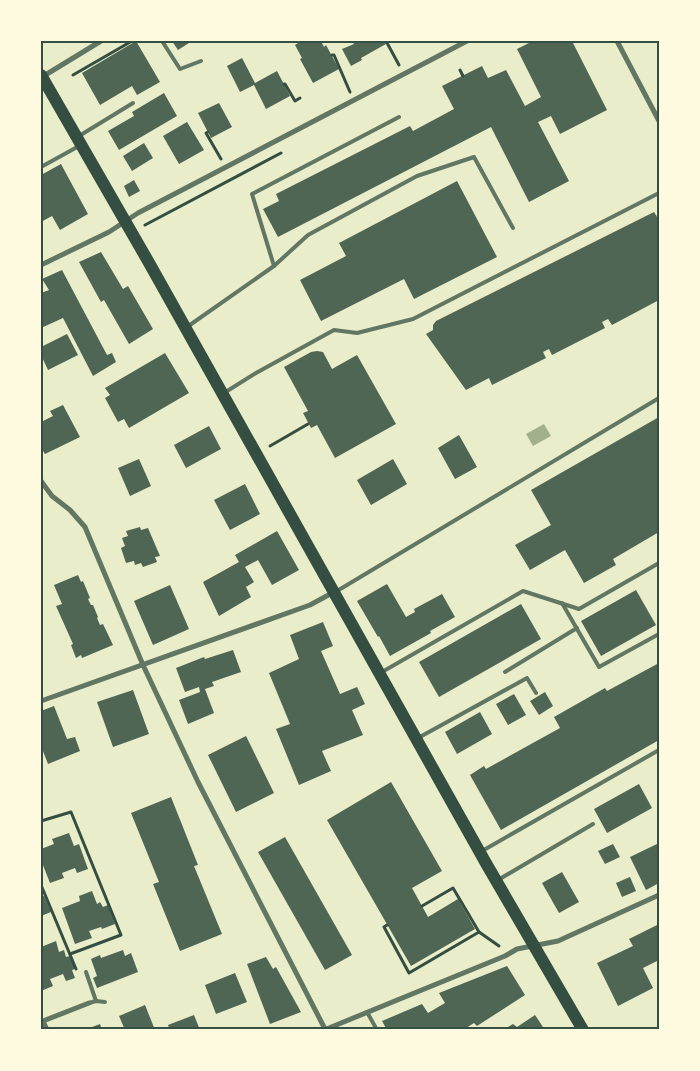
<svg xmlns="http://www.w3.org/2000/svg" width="700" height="1071" font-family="'PT Sans',sans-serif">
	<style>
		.water { fill: #a3b18a }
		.building { fill: #4f6655 }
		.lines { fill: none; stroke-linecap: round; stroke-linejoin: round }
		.path { stroke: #344e41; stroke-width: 3 }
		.service { stroke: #617663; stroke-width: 4 }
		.minor { stroke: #617663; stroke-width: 5 }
		.primary { stroke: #344e41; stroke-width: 12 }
		.neatline { fill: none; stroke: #344e41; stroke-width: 2 }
	</style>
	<rect width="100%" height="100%" fill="#e9edc9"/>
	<path class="water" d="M544 424 551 436 533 446 526 434Z"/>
	<g class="building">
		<path d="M136 41 160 82 137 95 132 86 100 105 82 73Z"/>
		<path d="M172 41H192L178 50Z"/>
		<path d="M301 41H321L324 47 326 45 339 69 313 83 300 59 302 58 295 45Z"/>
		<path d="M352 41H385L386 44 361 58 362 60 351 66 342 49 354 44Z"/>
		<path d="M533 41H572L607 110 560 134 551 116 538 122 569 181 529 202 491 127 278 237 263 209 279 201 276 194 410 126 413 131 454 109 442 86 482 66 488 78 506 70 525 106 541 97 517 49Z"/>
		<path d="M242 58 255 83 277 71 290 96 266 109 254 85 240 92 227 66Z"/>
		<path d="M164 93 177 116 119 150 108 131 134 116 132 112Z"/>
		<path d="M219 103 232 127 211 138 198 113Z"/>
		<path d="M187 122 204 150 179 164 163 136Z"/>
		<path d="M144 143 153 158 132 171 123 156Z"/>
		<path d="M61 164 88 214 60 230 52 216 41 222V175Z"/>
		<path d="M134 180 140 191 129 197 124 186Z"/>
		<path d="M457 181 497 257 414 299 404 279 321 321 300 280 346 256 339 243Z"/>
		<path d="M654 212 659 220V300L612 325 608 319 602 322 605 328 552 355 549 349 543 352 546 358 492 385 489 378 466 390 426 334 433 330V325L436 321Z"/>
		<path d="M101 252 123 289 128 286 153 329 129 344 104 300 101 302 79 262Z"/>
		<path d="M62 270 107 355 112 353 116 362 93 376 63 318 41 328V293L49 290 42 279Z"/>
		<path d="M67 334 78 355 48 370 41 355V347Z"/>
		<path d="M317 351 323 352 332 369 357 355 396 424 335 458 317 425 311 428 303 413 308 411 284 367 311 352Z"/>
		<path d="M165 353 189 393 129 428 124 419 118 422 105 398 110 395 105 388Z"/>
		<path d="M63 405 80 437 45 454 41 448V422L53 416 50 411Z"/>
		<path d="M659 417V532L613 559 616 565 584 583 565 550 530 570 515 545 551 525 531 490Z"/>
		<path d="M209 426 221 449 186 468 174 445Z"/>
		<path d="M459 435 477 467 455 479 438 448Z"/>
		<path d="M139 459 151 486 130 496 118 468Z"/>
		<path d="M393 459 407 484 371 505 357 480Z"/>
		<path d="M245 484 260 514 230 530 214 500Z"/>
		<path d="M140 527 141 530 148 528 160 556 155 557 157 562 143 567 141 563 135 565 134 561 126 563 121 548 125 546 122 538 128 536 126 531Z"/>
		<path d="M277 531 299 570 272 585 258 560 245 567 254 582 246 587 251 597 219 616 203 582 239 562 235 555Z"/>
		<path d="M78 575 81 582 83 581 90 598 88 599 91 605H93L98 617 97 618 100 625 103 624 113 645 82 658 81 655 76 658 71 645 73 644 56 606 62 604 54 585Z"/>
		<path d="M387 584 406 617 415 612 414 609 442 594 455 617 430 631 431 633 390 656 379 636 378 637 357 601Z"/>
		<path d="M170 585 189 629 153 645 134 601Z"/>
		<path d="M636 590 656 625 601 656 581 621Z"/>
		<path d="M521 604 541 639 439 697 419 662Z"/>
		<path d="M323 622 333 646 321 651 340 694 357 687 365 704 352 710 363 735 322 751 331 771 299 785 276 729 290 724 269 673 299 659 290 635Z"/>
		<path d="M233 650 241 672 212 682 214 686 205 689 214 713 188 724 179 700 200 692 199 687 185 692 176 668 204 657 205 659Z"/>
		<path d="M659 663V740L501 830 470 775 484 766 486 769 560 728 554 717 605 688 607 691Z"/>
		<path d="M133 690 149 734 113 747 97 702Z"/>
		<path d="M545 692 553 706 539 715 530 701Z"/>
		<path d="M514 694 526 715 508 725 496 704Z"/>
		<path d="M54 706 67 739 75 737 80 751 48 764 41 746V711Z"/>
		<path d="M480 712 492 734 457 754 445 732Z"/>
		<path d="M246 736 274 793 236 812 208 755Z"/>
		<path d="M391 782 442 871 412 888 428 917 458 899 475 929 411 966 327 820Z"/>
		<path d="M639 784 652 808 607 833 594 809Z"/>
		<path d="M171 797 198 865 194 866 222 934 180 951 153 884 159 882 131 813Z"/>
		<path d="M69 833 74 846 79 844 88 869 77 873 75 868 62 873 64 878 50 883 41 860V849L54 844 52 839Z"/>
		<path d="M285 837 352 955 325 970 258 852Z"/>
		<path d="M659 843V883L646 890 630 857Z"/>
		<path d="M613 844 620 857 605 864 598 851Z"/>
		<path d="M562 872 579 902 559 913 542 883Z"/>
		<path d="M630 877 636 891 622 897 616 883Z"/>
		<path d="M92 891 97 904 100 902 103 907 108 905 115 924 102 929 101 927 89 931 92 938 75 944 62 908 80 901 79 896Z"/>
		<path d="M44 896 51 912 41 916V897Z"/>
		<path d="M659 924V960L643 968 653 988 618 1006 597 963 633 946 629 939Z"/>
		<path d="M56 941 59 952 64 950 66 957 70 956 75 969 72 970 75 978 66 981 63 974 50 979 53 986 41 991V952L43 951 41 947Z"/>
		<path d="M123 950 125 956 131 953 138 972 97 988 93 978 97 976 91 959 100 955 101 958Z"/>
		<path d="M266 957 273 969 276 967 301 1012 270 1024 247 964Z"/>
		<path d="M507 966 525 995 477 1026 474 1023 463 1030H387L382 1021 422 1004 428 1013 445 1003 439 993Z"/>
		<path d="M235 973 247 1002 216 1014 205 985Z"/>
		<path d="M145 1005 155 1030H125L119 1016Z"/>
		<path d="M194 1015 200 1030H170L168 1025Z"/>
		<path d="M535 1015 543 1027H545L546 1030H503L513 1024 517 1027Z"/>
		<path d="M100 1024 102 1030H84Z"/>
	</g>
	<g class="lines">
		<g class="path">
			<path d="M386 41 399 65"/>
			<path d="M332 55H334L350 92"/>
			<path d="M460 70 463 76"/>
			<path d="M73 75 132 41"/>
			<path d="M284 84H285L295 101 300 98"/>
			<path d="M208 132 206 133 221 159"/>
			<path d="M145 225 281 153"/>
			<path d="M270 446 308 424"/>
			<path d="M41 821 71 812 121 935 70 954"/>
			<path d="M41 885 76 969"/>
			<path d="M422 906 453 888 479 932"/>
			<path d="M387 925 384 927 409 973 479 932 499 946"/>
		</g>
		<g class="service">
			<path d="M162 41 180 69 201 61"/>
			<path d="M79 136 133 103"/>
			<path d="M41 167 79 146"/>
			<path d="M274 266 252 194 399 117"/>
			<path d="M187 327 274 266 308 235 417 176 474 157 513 228"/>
			<path d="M224 393 256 373 334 330 357 333 413 319 659 193"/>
			<path d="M337 591 659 398"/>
			<path d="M562 603 599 667 659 634"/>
			<path d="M382 672 523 591 579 609 659 563"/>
			<path d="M505 672 577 628"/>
			<path d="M418 738 527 678 536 693"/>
			<path d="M482 851 659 750"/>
			<path d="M498 880 593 824"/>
			<path d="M86 972 96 1001"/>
			<path d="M89 1003 96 1001 105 1002"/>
			<path d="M367 1012 377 1030"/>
		</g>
		<g class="minor">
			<path d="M617 41 659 121"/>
			<path d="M42 77 101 41"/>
			<path d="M41 265 109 232 138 213 467 41"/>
			<path d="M41 481 52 496 70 510 85 527 143 665 198 782 325 1029"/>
			<path d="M41 701 310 605 334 592"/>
			<path d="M47 1030 43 1021 89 1003"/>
			<path d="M324 1030 505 956 517 949 558 941 659 895"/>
		</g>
		<path class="primary" d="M41 75 148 261 487 865 583 1030"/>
	</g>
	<rect width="700" height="1071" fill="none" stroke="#fefae0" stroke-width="85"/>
	<rect x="42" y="42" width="616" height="986" class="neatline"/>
</svg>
